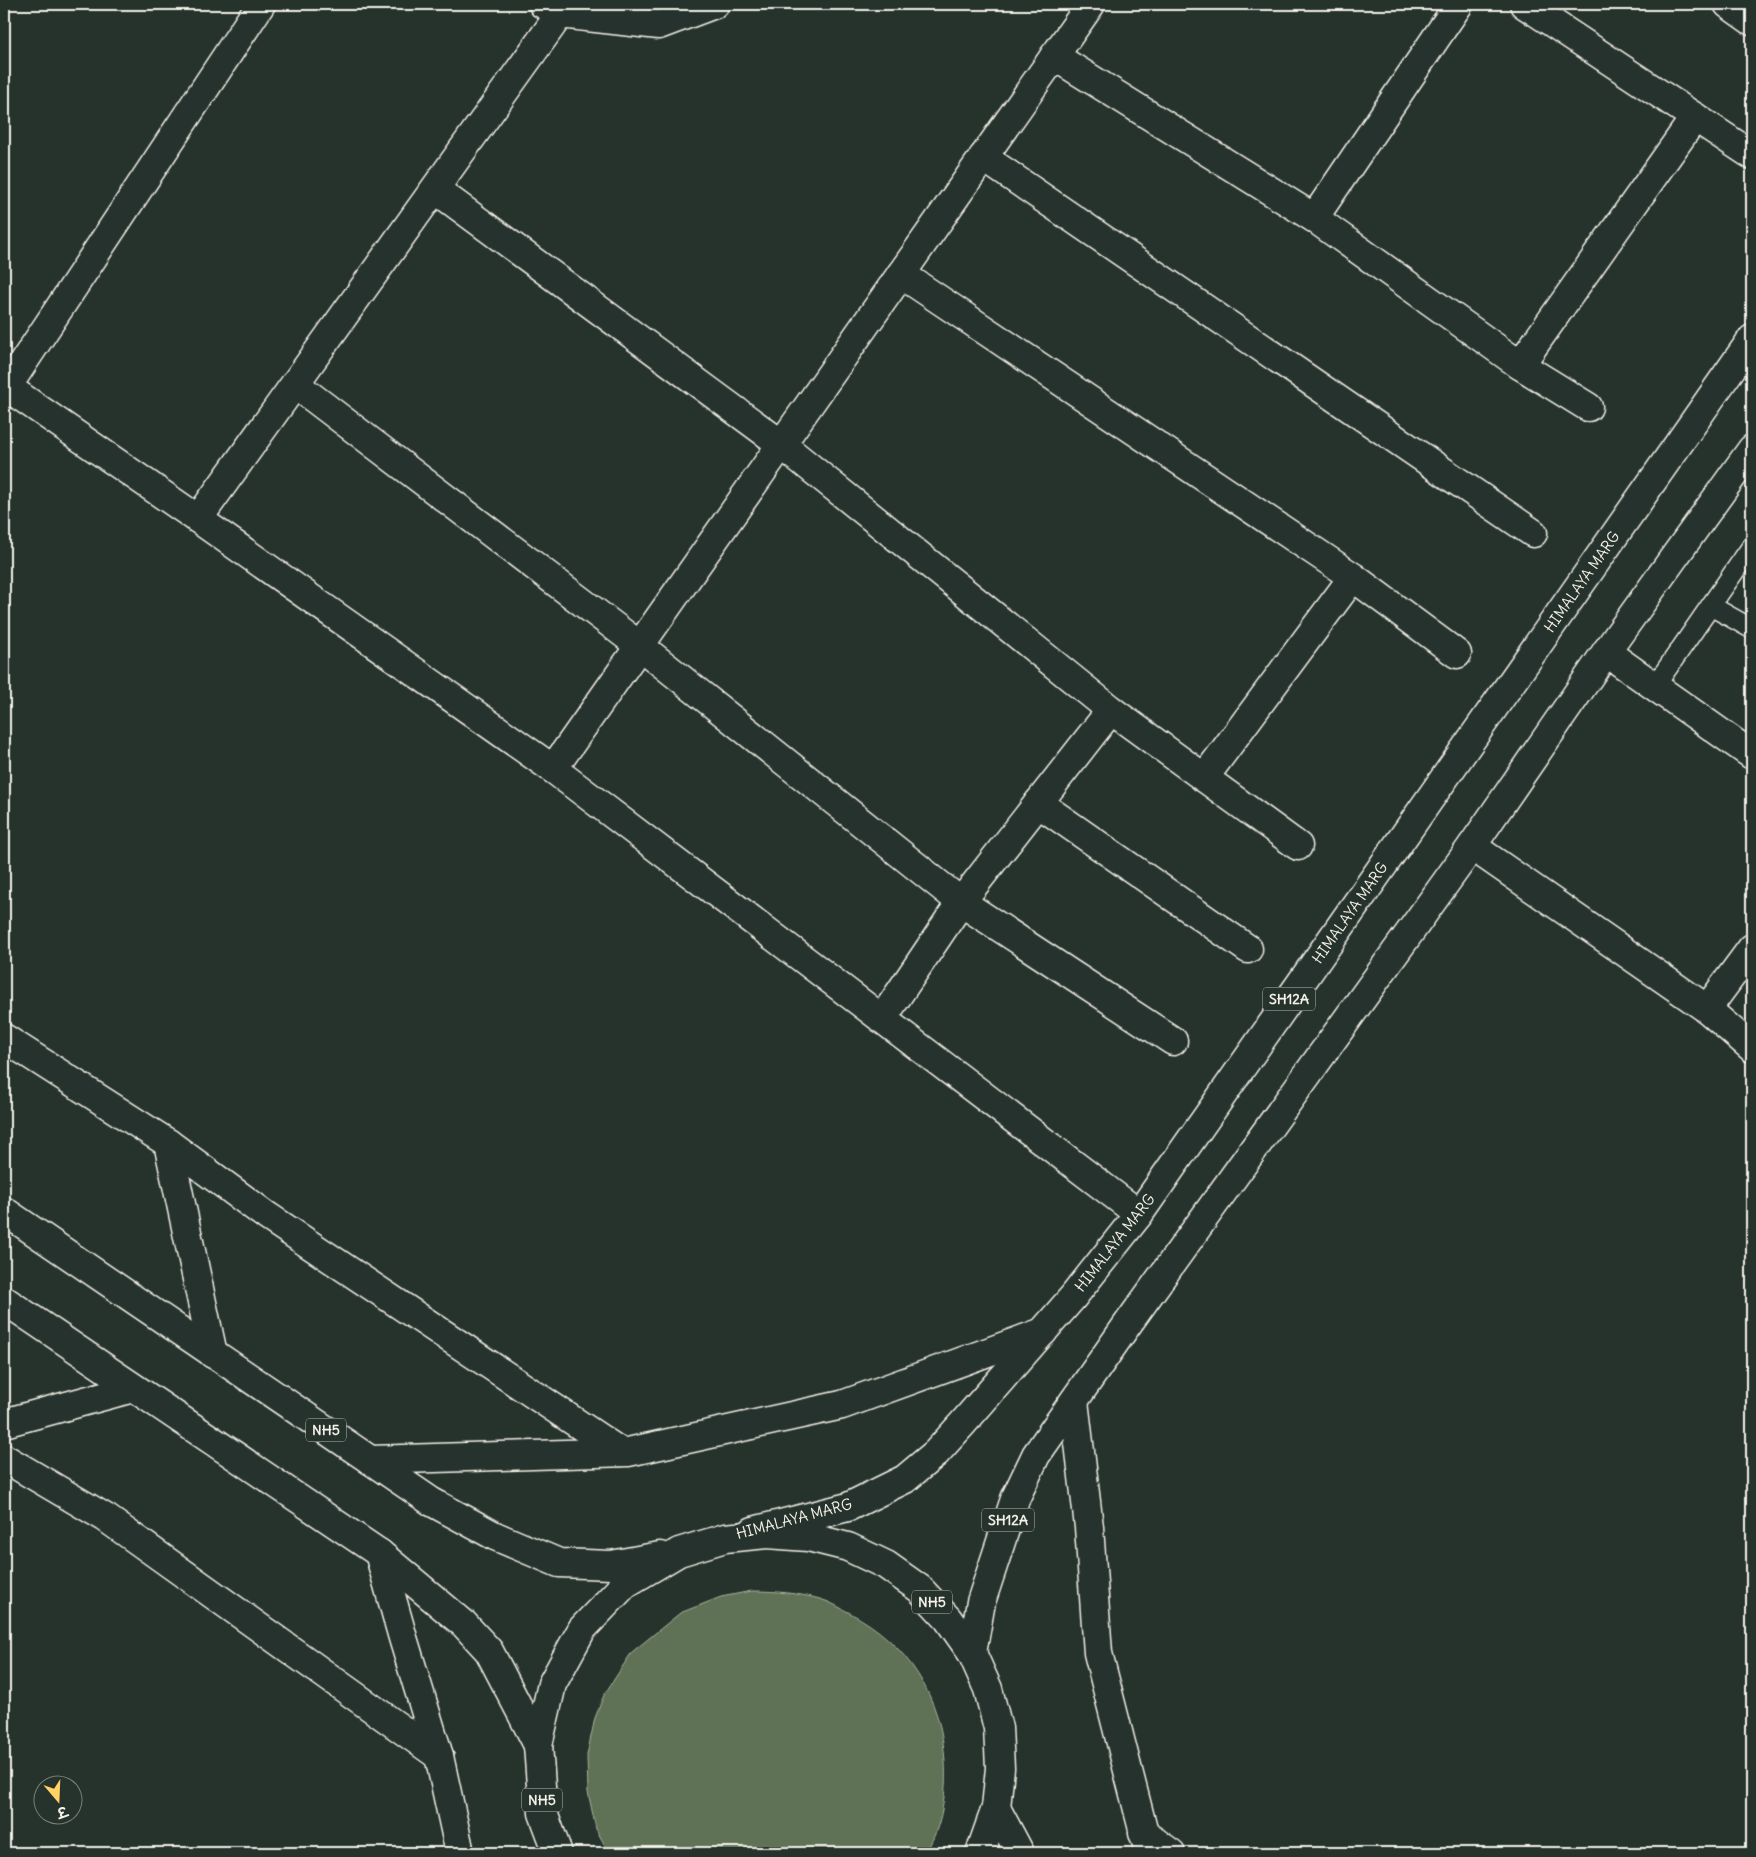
<svg xmlns="http://www.w3.org/2000/svg" width="1756" height="1857" font-family="Delius,'Playpen Sans Deva',sans-serif">
	<style>
		.green { fill: #5f7255; stroke: #aab29e }
		.lines { fill: none; stroke-linecap: round; stroke-linejoin: round }
		.lane-casing { stroke: #f4f1e8; stroke-width: 22 }
		.street-casing { stroke: #f4f1e8; stroke-width: 31 }
		.secondary-casing { stroke: #f4f1e8; stroke-width: 31 }
		.primary-casing { stroke: #f4f1e8; stroke-width: 31 }
		.highway-casing { stroke: #f4f1e8; stroke-width: 31 }
		.lane { stroke: #26332d; stroke-width: 19 }
		.street { stroke: #26332d; stroke-width: 28 }
		.secondary { stroke: #26332d; stroke-width: 28 }
		.primary { stroke: #26332d; stroke-width: 28 }
		.highway { stroke: #26332d; stroke-width: 28 }
		.labels { text-anchor: middle; stroke-width: 5; stroke-linejoin: round; paint-order: stroke }
		.shield { fill: #26332d; stroke: #b6b8b0; stroke-width: 1 }
		.shield-label { font-size: 14px; font-weight: bold; fill: #f4f1e8 }
		.street-label { font-size: 15px; fill: #f4f1e8; stroke: #26332d }
	</style>
	<rect width="100%" height="100%" fill="#26332d"/>
	<filter id="ink" filterUnits="userSpaceOnUse"><feTurbulence type="fractalNoise" baseFrequency=".02" numOctaves="2"/><feDisplacementMap in="SourceGraphic" scale="10" xChannelSelector="R" yChannelSelector="G"/><feConvolveMatrix kernelMatrix="1 2 1 2 8 2 1 2 1" color-interpolation-filters="sRGB"/></filter>
	<g filter="url(#ink)">
		<path class="green" d="M752 1591C775 1591 797 1593 820 1599 831 1602 840 1608 850 1613 908 1643 942 1698 945 1762 947 1792 942 1828 925 1853H609L596 1829 588 1792 587 1755 595 1718 604 1695 632 1652 680 1613 721 1597Z"/>
		<g class="lines">
			<defs>
				<g id="lane">
					<path d="M1711 606 1752 629"/>
					<path d="M1655 686 1752 546"/>
				</g>
				<g id="street">
					<path d="M1524 4 1752 155"/>
					<path d="M1728 4 1752 21"/>
					<path d="M1054 56 1314 218 1520 365 1588 407"/>
					<path d="M983 157 1533 533"/>
					<path d="M435 189 781 444 1111 710 1298 846"/>
					<path d="M1314 218 1459 4"/>
					<path d="M901 274 1353 577 1457 654"/>
					<path d="M1520 365 1695 117"/>
					<path d="M295 384 640 646 961 902 1173 1041"/>
					<path d="M4 385 198 519 553 769 1139 1214"/>
					<path d="M7 387 261 4"/>
					<path d="M198 519 560 14"/>
					<path d="M1606 652 1752 755"/>
					<path d="M553 769 1091 4"/>
					<path d="M1204 778 1353 577"/>
					<path d="M1038 803 1248 949"/>
					<path d="M1472 846 1707 1009 1752 948"/>
					<path d="M1707 1009 1752 1048"/>
					<path d="M882 1019 961 902 1111 710"/>
					<path d="M1143 1833 1171 1853"/>
				</g>
				<g id="secondary">
					<path d="M543 4 560 14 659 25 715 4"/>
					<path d="M4 1038 168 1143 267 1216 620 1452"/>
					<path d="M168 1143 213 1354"/>
					<path d="M4 1423 133 1388"/>
					<path d="M4 1458 106 1518 439 1756"/>
				</g>
				<g id="primary">
					<path d="M753 1531 848 1507 905 1479 936 1453 964 1422 1073 1297 1139 1214 1752 339"/>
					<path d="M972 1653 981 1602 1015 1499 1036 1455 1127 1325 1472 846 1606 652 1752 449"/>
				</g>
				<g id="highway">
					<path d="M4 1211 432 1502 495 1536 559 1563 611 1565 660 1556"/>
					<path d="M4 1300 379 1553 464 1624 489 1651 538 1745"/>
					<path d="M1074 1401 1089 1527 1098 1653 1149 1853"/>
					<path d="M370 1460 628 1452 842 1405 1043 1332"/>
					<path d="M379 1553 403 1638 439 1756 460 1853"/>
					<path d="M996 1808 1020 1853"/>
					<path d="M558 1853 543 1813 538 1745 552 1684 582 1629 625 1584 679 1552 725 1538 767 1534 808 1537 848 1547 886 1565 920 1589 948 1619 972 1653 988 1689 998 1728 1000 1768 996 1808 980 1853"/>
				</g>
			</defs>
			<use href="#lane" class="lane-casing"/>
			<use href="#street" class="street-casing"/>
			<use href="#secondary" class="secondary-casing"/>
			<use href="#primary" class="primary-casing"/>
			<use href="#highway" class="highway-casing"/>
			<use href="#lane" class="lane"/>
			<use href="#street" class="street"/>
			<use href="#secondary" class="secondary"/>
			<use href="#primary" class="primary"/>
			<use href="#highway" class="highway"/>
		</g>
	</g>
	<g class="labels">
		<g class="shield">
			<rect x="1263" y="987.5" width="52" height="23" rx="4"/>
			<rect x="306" y="1418.5" width="40" height="23" rx="4"/>
			<rect x="982" y="1508.5" width="52" height="23" rx="4"/>
			<rect x="912" y="1590.5" width="40" height="23" rx="4"/>
			<rect x="522" y="1788.5" width="40" height="23" rx="4"/>
		</g>
		<g class="shield-label">
			<text x="1289" y="1004">SH12A</text>
			<text x="326" y="1435">NH5</text>
			<text x="1008" y="1525">SH12A</text>
			<text x="932" y="1607">NH5</text>
			<text x="542" y="1805">NH5</text>
		</g>
		<g class="street-label">
			<text transform="translate(1582 582) rotate(-55)" y="5">HIMALAYA MARG</text>
			<text transform="translate(1350 913) rotate(-55)" y="5">HIMALAYA MARG</text>
			<text transform="translate(1115 1243) rotate(-52)" y="5">HIMALAYA MARG</text>
			<text transform="translate(794 1519) rotate(-15)" y="5">HIMALAYA MARG</text>
		</g>
	</g>
	<rect width="1756" height="1857" fill="none" stroke="#26332d" stroke-width="20"/>
	<rect x="10" y="10" width="1736" height="1837" fill="none" stroke="#f4f1e8" stroke-width="2" filter="url(#ink)"/>
	<g transform="translate(58 1800) rotate(161)"><circle r="24" fill="#26332d" stroke="#787f78"/>
	<path d="M0-4L9 19L0 12L-9 19Z" fill="#ffd166"/>
	<text y="-8" font-size="14" font-weight="bold" text-anchor="middle" fill="#f4f1e8">उ</text>
	</g>
</svg>
